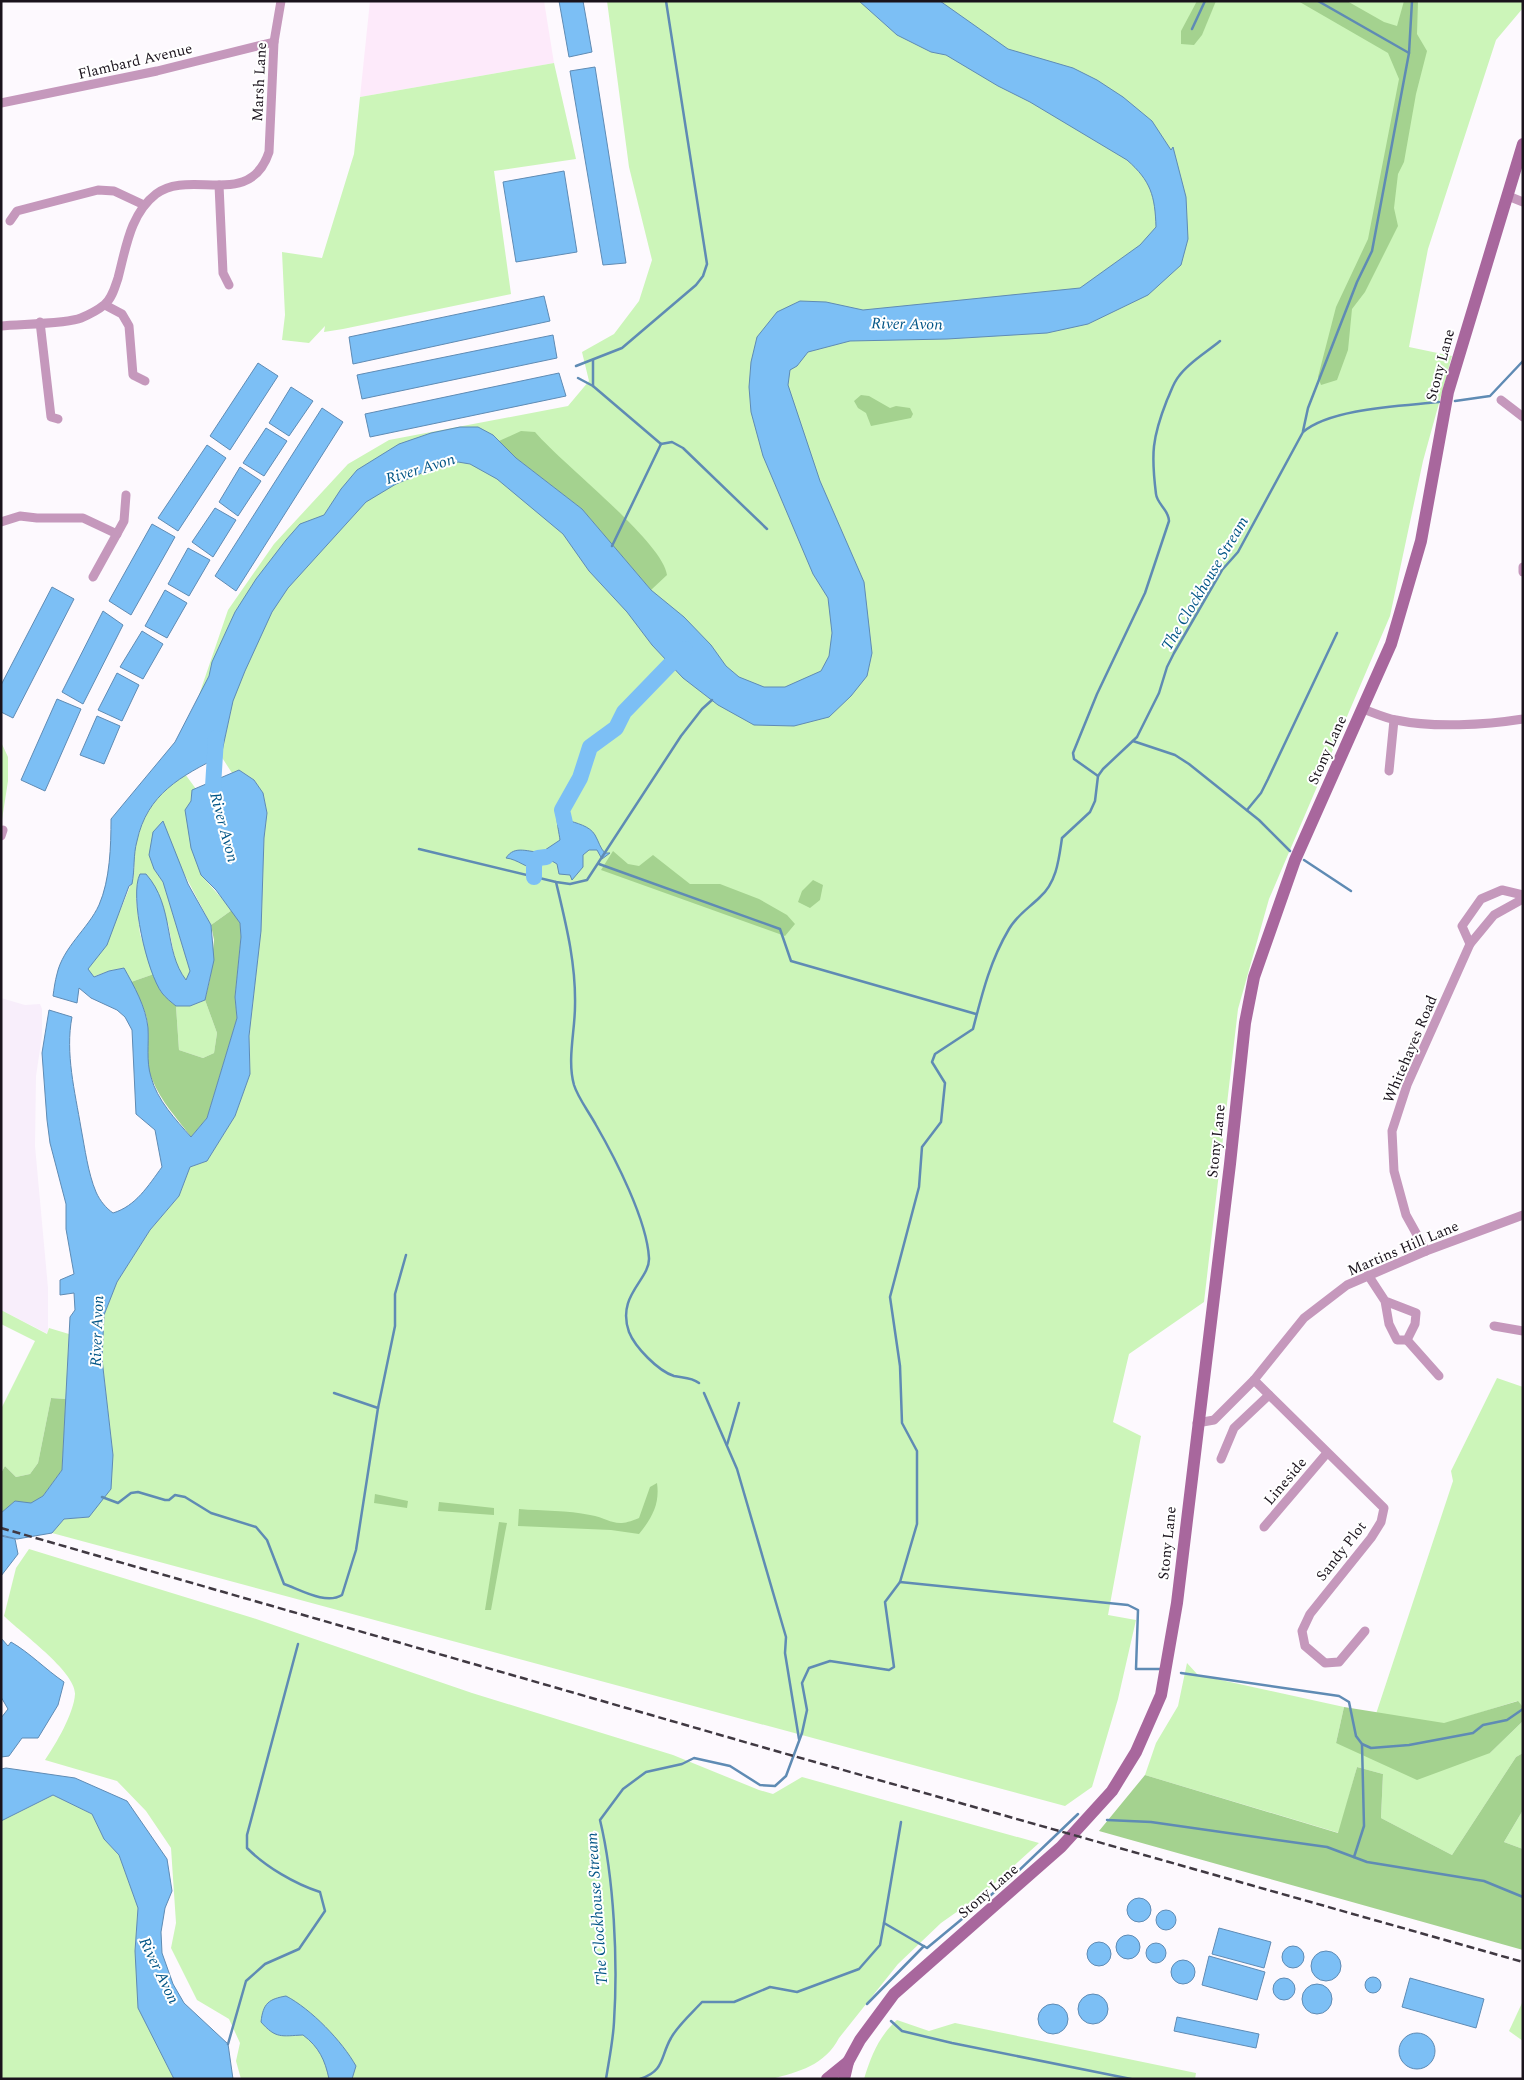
<svg xmlns="http://www.w3.org/2000/svg" width="1524" height="2080" font-family="Spectral,serif">
	<style>
		.built { fill: #f8eefb }
		.education { fill: #fdeafa }
		.green { fill: #ccf5b9 }
		.forest { fill: #a4d28f }
		.water { fill: #7cbff5; stroke: #5f8bb4 }
		.lines { fill: none; stroke-linecap: round; stroke-linejoin: round }
		.stream { stroke: #5f8bb4; stroke-width: 2.5 }
		.river { stroke: #7cbff5; stroke-width: 16 }
		.minor { stroke: #c598bc; stroke-width: 9 }
		.secondary { stroke: #a8679d; stroke-width: 12 }
		.rail { stroke: #403942; stroke-width: 2.5; stroke-dasharray: 8 4; stroke-linecap: butt }
		.labels { text-anchor: middle; stroke-width: 4; stroke-linejoin: round; paint-order: stroke }
		.street-label { font-size: 15px; fill: #1a131c; stroke: #fff }
		.water-label { font-size: 16px; font-style: italic; fill: #025586; stroke: #fff }
	</style>
	<rect width="100%" height="100%" fill="#fdf9fe"/>
	<path class="built" d="M1 998 25 1005 40 1004 42 1009V1036L36 1076 35 1146 48 1288V1334L1 1310Z"/>
	<path class="education" d="M370 1H544L554 63 360 97Z"/>
	<g class="green">
		<path d="M607 1H1523V8L1496 40 1428 249 1409 347 1452 356 1423 461 1390 616 1269 899 1238 1009 1204 1302 1129 1354 1113 1422 1141 1436 1108 1615 1136 1620 1118 1699 1092 1787 1065 1806 52 1533 64 1519 89 1517 113 1455 102 1359 104 1315 117 1282 150 1230 179 1196 190 1167 207 1161 235 1116 250 1074 249 1036 261 931 264 838 267 813 263 793 254 780 239 770 232 773 221 756 231 711 199 695 228 610 274 544 348 464 389 440 568 406 589 381 582 352 614 334 639 301 652 260 629 167Z"/>
		<path d="M554 63 576 159 494 171 511 294 343 329 324 332 325 326 309 343 282 340 285 315 282 252 322 258 354 154 360 97Z"/>
		<path d="M1 742 8 757V781L1 826Z"/>
		<path d="M185 774 196 789 192 791 191 801 201 875 232 910 211 925 177 860 154 869 163 882 190 971 186 981 176 965 168 923 136 898 140 934 154 974 131 982 123 968 109 971 93 977 88 969C106 943 121 911 132 881 136 872 133 861 135 851 141 813 155 797 185 774Z"/>
		<path d="M205 1000 217 1033 214 1053 203 1058 179 1050 176 1006H190Z"/>
		<path d="M1 1310 47 1334 49 1328 69 1334 66 1399 51 1398 38 1463 30 1474 16 1477 5 1466 1 1473V1409L35 1341 1 1324Z"/>
		<path d="M1497 1378 1523 1387V1707L1517 1701 1444 1724 1376 1714 1453 1481 1451 1471Z"/>
		<path d="M29 1549 253 1618 472 1693 673 1755 759 1790 773 1794 802 1777 1039 1843 985 1892 941 1923 898 1964 839 2038C825 2065 799 2072 771 2079H241L236 2061 240 2043 229 2019 197 2000 171 1948 176 1923 171 1848 146 1811 117 1781 45 1760C56 1744 74 1713 75 1694 76 1672 20 1632 4 1616L16 1568Z"/>
		<path d="M1187 1663 1198 1675 1344 1707 1336 1743 1490 1753 1523 1721V1753L1516 1757 1452 1855 1381 1818 1383 1774 1357 1767 1339 1833 1145 1775 1156 1743 1178 1706Z"/>
		<path d="M53 1795 92 1814 104 1839 119 1855 138 1908 135 1951 158 2046 174 2079H1V1821Z"/>
		<path d="M1523 1810V1849L1504 1842Z"/>
		<path d="M1522 2003H1523V2041L1509 2031Z"/>
		<path d="M897 2020 929 2031 955 2023 1196 2073 1195 2079H864C871 2056 879 2036 897 2020Z"/>
	</g>
	<g class="forest">
		<path d="M1197 1H1216L1202 35 1194 45 1181 44V31Z"/>
		<path d="M1298 1H1347L1384 22 1397 26 1404 1H1418L1417 34 1427 51 1416 94 1404 162 1398 174 1394 208 1398 226 1365 292 1352 309 1348 350 1337 380 1321 385 1318 377 1336 307 1368 239 1399 79 1388 53Z"/>
		<path d="M861 395 869 396 890 408 896 406 910 408 913 414 911 418 871 426 866 413 858 408 854 401Z"/>
		<path d="M521 431 535 432C561 463 663 542 667 575L651 590 582 509 516 458 499 441Z"/>
		<path d="M613 851 628 864 639 866 653 855 690 884H720L759 899 787 915 795 924 785 936 601 870Z"/>
		<path d="M813 880 823 885 820 900 810 908 798 902 802 891Z"/>
		<path d="M232 910 240 923 241 937 235 997 237 1018 207 1118 191 1137C177 1118 161 1102 152 1079 145 1064 149 1046 148 1029 148 1012 138 997 131 982L154 974 161 992 176 1006 179 1050 203 1058 214 1053 217 1033 205 1000 210 979 214 940 211 925Z"/>
		<path d="M51 1398 66 1399 62 1470 43 1496 31 1504 15 1501 1 1513V1473L5 1466 16 1477 30 1474 38 1463Z"/>
		<path d="M657 1483C660 1504 652 1518 639 1534L611 1530 518 1526 519 1509C542 1511 568 1510 590 1515 612 1519 614 1529 639 1518L650 1487Z"/>
		<path d="M375 1494 408 1501 407 1508 374 1503Z"/>
		<path d="M439 1502 494 1508V1515L438 1511Z"/>
		<path d="M499 1522 507 1523 505 1533 491 1610H485Z"/>
		<path d="M1518 1701 1523 1707V1721L1490 1753 1417 1780 1336 1743 1344 1707 1444 1723Z"/>
		<path d="M1523 1753V1810L1504 1842 1523 1849V1950L1099 1831 1145 1775 1338 1833 1357 1767 1383 1774 1381 1818 1452 1855 1516 1757Z"/>
	</g>
	<g class="water">
		<path d="M559 1H583L592 52 569 57Z"/>
		<path d="M859 1H940L1008 49 1073 68 1097 80 1123 97 1152 121 1171 150 1173 147 1186 197 1188 239 1181 265 1148 295 1088 324 1047 333 947 339 850 341 808 352 797 366 790 370 788 385 820 481 864 582 872 653 867 676 851 696 829 717 794 726 754 725 718 705 683 678 652 645 627 612 589 571 563 534 497 479 470 464 458 462 429 470 396 484 366 502 288 588 272 612 245 671 233 701 221 756C181 776 147 794 137 841 133 855 135 869 132 884L129 886 107 945 88 969 94 977 109 971 124 968C134 986 146 1007 148 1028 149 1044 146 1061 151 1077 157 1100 176 1120 191 1137L207 1118 237 1018 235 997 241 937 240 923 216 890 201 875 191 848 185 810 191 801 192 790 239 770 254 780 263 793 267 813 264 838 261 931 249 1036 250 1074 235 1116 207 1161 190 1167 179 1196 150 1230 117 1282 104 1315 102 1359 113 1455 111 1489 89 1517 64 1519 52 1533 17 1539 1 1535V1513L15 1501 31 1503 43 1496 62 1470 70 1317 75 1310 74 1293 60 1295V1280L74 1274 66 1229V1204L50 1143 47 1120 42 1053 49 1010 72 1017C65 1053 75 1092 81 1128 85 1149 88 1173 96 1192 100 1201 106 1208 113 1213 136 1206 148 1186 162 1167L155 1130 136 1114 132 1030 125 1017 117 1010 91 998 79 988 77 1003 53 996C54 989 55 981 57 974 63 947 88 929 99 905 110 880 111 846 111 819L175 742 209 676 212 662 235 612 256 579 286 540 300 524 324 515 341 489 357 470 399 444 431 433 460 427H478L493 435 516 458 582 509 651 590 684 617 711 645 726 666 739 677 764 687H785L821 671 829 656 832 633 828 598 813 574 763 456 751 412 749 387 751 362 757 337 777 312 800 301 826 302 863 310 1080 288 1140 245 1156 227C1155 196 1151 181 1127 160L1030 102 998 86 946 55 931 52 897 35Z"/>
		<path d="M595 67 626 263 603 265 570 71Z"/>
		<path d="M564 171 577 252 516 262 503 182Z"/>
		<path d="M544 296 550 321 353 364 349 337Z"/>
		<path d="M553 335 557 358 362 399 357 375Z"/>
		<path d="M258 363 278 376 230 450 210 436Z"/>
		<path d="M559 373 566 396 370 437 365 414Z"/>
		<path d="M291 387 313 401 289 436 269 423Z"/>
		<path d="M322 408 343 422 236 591 215 576Z"/>
		<path d="M266 428 287 441 264 476 243 463Z"/>
		<path d="M207 445 226 458 178 531 158 518Z"/>
		<path d="M240 467 261 481 238 516 219 502Z"/>
		<path d="M215 508 236 520 213 557 192 542Z"/>
		<path d="M152 524 175 537 131 615 109 601Z"/>
		<path d="M188 548 210 560 189 596 168 584Z"/>
		<path d="M52 587 74 599 13 718 1 712V685Z"/>
		<path d="M165 590 187 603 167 638 145 626Z"/>
		<path d="M103 611 123 625 83 704 62 692Z"/>
		<path d="M142 631 163 644 143 679 120 667Z"/>
		<path d="M117 673 139 685 122 721 98 710Z"/>
		<path d="M57 699 81 709 45 791 21 780Z"/>
		<path d="M97 716 120 726 104 764 80 755Z"/>
		<path d="M564 801 568 805 567 820C576 823 590 826 595 835 599 842 600 848 605 853H610L602 859 597 850H589L583 855V867L572 880 570 875 559 874 557 864 552 861H543L536 869C528 869 517 859 506 858 515 844 529 853 542 852L560 840C558 825 553 813 564 801Z"/>
		<path d="M163 821 188 884 211 925 214 960 205 1000 190 1006H176C171 1002 166 998 162 993 147 973 129 895 140 874H146C175 907 163 950 186 980L190 971 163 882 154 869 149 855 153 832Z"/>
		<path d="M1 1536 15 1539 18 1554 1 1576Z"/>
		<path d="M1 1638 8 1646 11 1642C30 1653 45 1669 64 1682L58 1705 38 1738H22L9 1756 1 1757V1718L8 1709 1 1697Z"/>
		<path d="M6 1768 75 1778 127 1801 167 1859 172 1891 165 1908 161 1932 162 1953 173 1984 184 2003 228 2044 233 2079H174L138 2008 135 1951 138 1908 119 1855 104 1839 92 1814 53 1795 1 1821V1769Z"/>
		<circle cx="1139" cy="1910" r="12"/>
		<circle cx="1166" cy="1920" r="10"/>
		<path d="M1219 1928 1271 1942 1264 1968 1212 1954Z"/>
		<circle cx="1128" cy="1947" r="12"/>
		<circle cx="1099" cy="1954" r="12"/>
		<circle cx="1156" cy="1953" r="10"/>
		<circle cx="1293" cy="1957" r="11"/>
		<circle cx="1326" cy="1966" r="15"/>
		<path d="M1209 1956 1265 1972 1257 2000 1202 1985Z"/>
		<circle cx="1183" cy="1972" r="12"/>
		<circle cx="1373" cy="1985" r="8"/>
		<circle cx="1284" cy="1989" r="11"/>
		<path d="M1410 1978 1484 1999 1476 2028 1402 2007Z"/>
		<circle cx="1317" cy="1999" r="15"/>
		<circle cx="1093" cy="2009" r="15"/>
		<path d="M286 1996C311 2009 342 2041 356 2066L352 2079H329C325 2060 319 2047 303 2035 281 2036 276 2039 261 2022 263 2003 269 1999 286 1996Z"/>
		<circle cx="1053" cy="2019" r="15"/>
		<path d="M1177 2017 1259 2034 1256 2048 1174 2031Z"/>
		<circle cx="1417" cy="2051" r="18"/>
	</g>
	<g class="lines">
		<g class="stream">
			<path d="M1318 1 1409 53"/>
			<path d="M1192 29 1205 1"/>
			<path d="M576 366 622 348 696 285 703 276 707 264 666 1"/>
			<path d="M578 378 593 386 661 444"/>
			<path d="M593 386V360"/>
			<path d="M1455 401 1490 396 1523 361"/>
			<path d="M1303 431 1308 408 1357 282 1372 251 1409 53 1412 1"/>
			<path d="M661 444 672 442 683 448 767 529"/>
			<path d="M612 546 661 444"/>
			<path d="M1133 741 1175 755 1189 764 1259 820 1290 851"/>
			<path d="M1098 776 1074 759 1073 753 1097 694 1145 593 1169 521C1169 510 1157 504 1156 494 1151 454 1152 438 1167 400 1171 392 1173 383 1179 376 1189 362 1207 352 1220 341"/>
			<path d="M1247 810 1261 793 1268 779 1337 633"/>
			<path d="M419 849 556 882 570 884 587 880 681 736 702 709 712 700"/>
			<path d="M1304 860 1351 891"/>
			<path d="M599 864 780 929 791 961 976 1014"/>
			<path d="M556 882C566 924 576 963 575 1006 575 1031 567 1060 574 1085 578 1098 589 1112 596 1125 615 1158 647 1220 649 1258 650 1280 616 1295 629 1332 635 1347 658 1371 674 1376 683 1378 691 1377 699 1383"/>
			<path d="M334 1393 378 1408"/>
			<path d="M704 1393 737 1469 786 1637 785 1653 799 1739"/>
			<path d="M727 1445 739 1403"/>
			<path d="M102 1497 118 1503 131 1493 138 1492 165 1500H169L175 1495 185 1497 211 1513 256 1527 267 1540 284 1584C301 1590 326 1605 342 1595L356 1550 378 1408 395 1326V1294L406 1255"/>
			<path d="M900 1582 1128 1605 1138 1610 1136 1669H1161"/>
			<path d="M1181 1673 1339 1696 1349 1702 1356 1736 1362 1744 1371 1748 1409 1745 1473 1733 1483 1725 1507 1720 1523 1709"/>
			<path d="M1107 1820 1151 1822 1327 1847 1367 1862 1484 1881 1523 1897"/>
			<path d="M1354 1857 1364 1826 1362 1744"/>
			<path d="M884 1923 901 1822"/>
			<path d="M867 2004 924 1946"/>
			<path d="M891 2021 902 2031 952 2043 1131 2079"/>
			<path d="M228 2044 246 1981 265 1964 299 1949 325 1911 320 1892C295 1884 266 1867 247 1848V1835L298 1644"/>
			<path d="M606 2079C609 2060 613 2041 614 2022 618 1961 614 1878 600 1820L623 1789 646 1772 682 1764 694 1758 730 1766 760 1785 775 1786 786 1776 802 1733 807 1710 802 1683 809 1668 830 1661 889 1670 894 1667 885 1602 900 1582 917 1524V1451L902 1423 900 1366 890 1297 919 1187 922 1147 941 1122 945 1083 932 1062 935 1054 973 1029C982 994 990 961 1009 929 1017 915 1029 908 1040 897 1057 882 1059 858 1062 838L1090 812 1095 801 1098 776 1103 769 1137 737 1159 693 1167 667 1174 653 1222 570 1238 552 1303 432C1331 408 1403 406 1439 402"/>
			<path d="M640 2079C665 2071 660 2057 671 2038 678 2025 692 2013 702 2002H734L770 1987 797 1992 859 1969 880 1945 884 1923 927 1948 1009 1880 1078 1814"/>
		</g>
		<g class="river">
			<path d="M216 738 213 787 217 800"/>
			<path d="M565 823 562 810 580 778 590 747 616 728 624 712 685 649"/>
			<path d="M534 877V864L538 858 546 857"/>
		</g>
		<g class="minor">
			<path d="M1 103 157 71 274 42"/>
			<path d="M219 185 223 273 229 285"/>
			<path d="M1508 196 1523 202"/>
			<path d="M10 221 17 211 98 190 114 191 144 205"/>
			<path d="M105 305 122 314 129 326 133 375 145 381"/>
			<path d="M40 322 51 417 58 419"/>
			<path d="M1 326C19 324 67 324 81 318 88 315 98 310 104 305 112 299 115 287 118 278 126 248 130 214 156 194 190 168 250 210 269 152L274 42 281 1"/>
			<path d="M1501 400 1523 417"/>
			<path d="M1 522 20 516 37 518H83L117 534"/>
			<path d="M1523 567V572"/>
			<path d="M93 577 124 521 126 495"/>
			<path d="M1363 709C1374 713 1385 718 1396 720 1433 728 1485 725 1523 719"/>
			<path d="M1389 771 1394 720"/>
			<path d="M1 836 3 830"/>
			<path d="M1470 944 1462 926 1481 899 1502 890 1523 895"/>
			<path d="M1426 1251 1406 1215 1394 1171 1392 1131 1407 1085 1470 944 1494 915 1523 899"/>
			<path d="M1368 1275 1385 1301 1389 1324 1397 1340H1407L1415 1324 1416 1313 1385 1301"/>
			<path d="M1494 1326 1523 1331"/>
			<path d="M1407 1340 1439 1376"/>
			<path d="M1254 1380 1384 1508 1381 1522 1371 1538 1310 1614 1302 1631 1305 1646 1325 1663 1339 1662 1365 1631"/>
			<path d="M1197 1423 1214 1420 1254 1380 1304 1318 1347 1285 1426 1251 1523 1215"/>
			<path d="M1221 1459 1234 1428 1269 1395"/>
			<path d="M1264 1527 1327 1453"/>
		</g>
		<g class="secondary">
			<path d="M827 2079 848 2062"/>
			<path d="M844 2079 848 2062 860 2040 894 1994 1061 1847 1112 1791 1136 1752 1161 1695 1177 1603 1230 1164 1245 1023 1254 977 1295 860 1391 644 1421 541 1448 392 1523 144"/>
		</g>
		<path class="rail" d="M1 1528 776 1751 1523 1962"/>
	</g>
	<g class="labels">
		<g class="street-label">
			<text transform="translate(135 61) rotate(-13)" y="5">Flambard Avenue</text>
			<text transform="translate(259 82) rotate(-87)" y="5">Marsh Lane</text>
			<text transform="translate(1440 365) rotate(-75)" y="5">Stony Lane</text>
			<text transform="translate(1327 750) rotate(-66)" y="5">Stony Lane</text>
			<text transform="translate(1410 1049) rotate(-67)" y="5">Whitehayes Road</text>
			<text transform="translate(1216 1141) rotate(-84)" y="5">Stony Lane</text>
			<text transform="translate(1403 1248) rotate(-23)" y="5">Martins Hill Lane</text>
			<text transform="translate(1285 1481) rotate(-50)" y="5">Lineside</text>
			<text transform="translate(1167 1543) rotate(-84)" y="5">Stony Lane</text>
			<text transform="translate(1341 1551) rotate(-52)" y="5">Sandy Plot</text>
			<text transform="translate(988 1891) rotate(-41)" y="5">Stony Lane</text>
		</g>
		<g class="water-label">
			<text transform="translate(907 323) rotate(1)" y="6">River Avon</text>
			<text transform="translate(420 468) rotate(-17)" y="6">River Avon</text>
			<text transform="translate(1204 583) rotate(-59)" y="6">The Clockhouse Stream</text>
			<text transform="translate(225 827) rotate(75)" y="6">River Avon</text>
			<text transform="translate(96 1331) rotate(-88)" y="6">River Avon</text>
			<text transform="translate(596 1909) rotate(-94)" y="6">The Clockhouse Stream</text>
			<text transform="translate(160 1970) rotate(64)" y="6">River Avon</text>
		</g>
	</g>
	<rect width="1524" height="2080" fill="none" stroke="#1a131c" stroke-width="5"/>
</svg>
